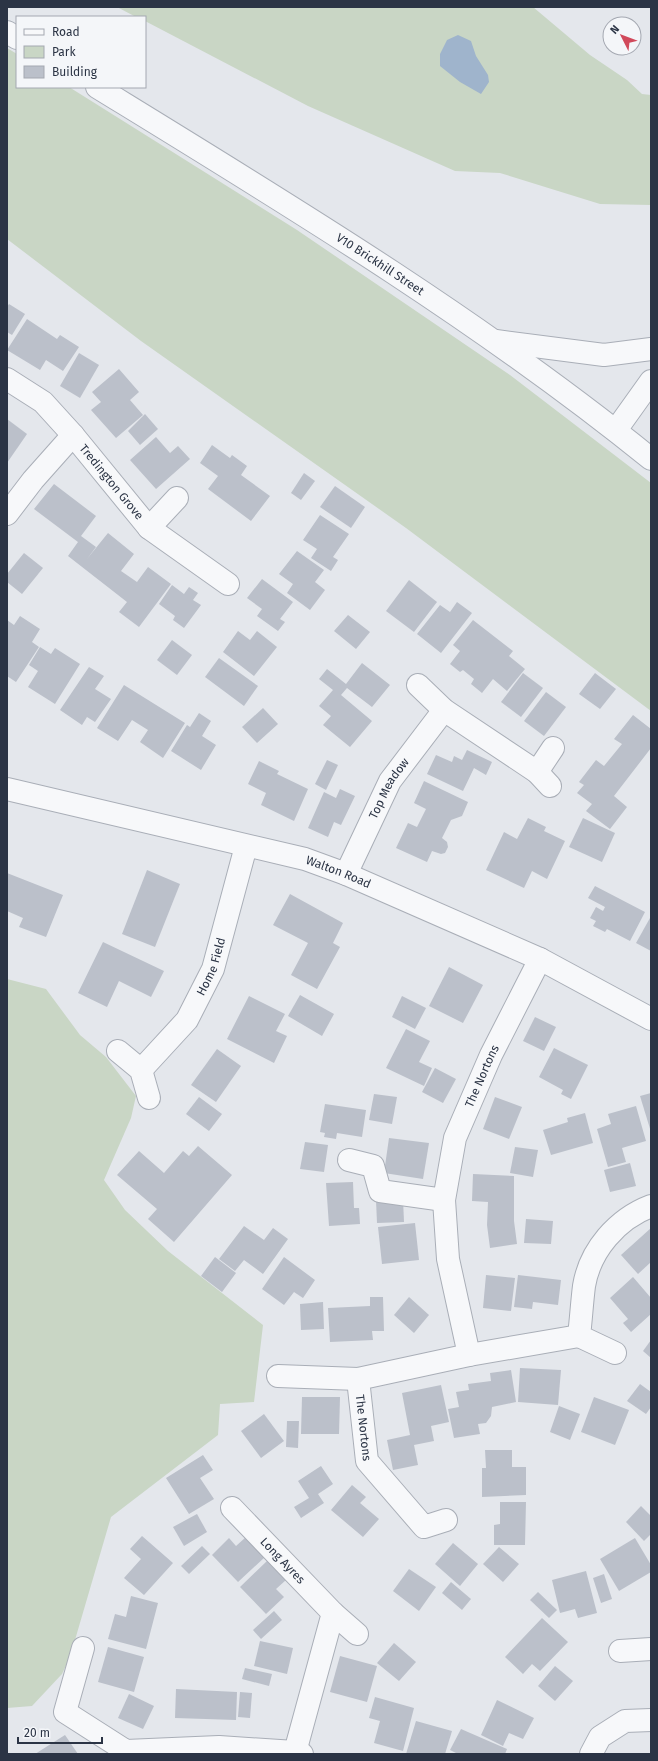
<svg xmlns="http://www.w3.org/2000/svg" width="658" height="1761" font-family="'Fira Sans',sans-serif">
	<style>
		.green { fill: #c9d6c5 }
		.water { fill: #9fb4cc }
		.building { fill: #bbc0ca }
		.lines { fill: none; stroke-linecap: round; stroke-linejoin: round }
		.minor-casing { stroke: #a9aeb7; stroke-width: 24 }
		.minor { stroke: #f7f8fa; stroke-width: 22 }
		.labels { text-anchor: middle; stroke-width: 3; stroke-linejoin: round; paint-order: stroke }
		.street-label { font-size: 12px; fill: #2b3445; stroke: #f4f6f9 }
	</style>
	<rect width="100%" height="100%" fill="#e4e7ec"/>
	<g class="green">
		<path d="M117 7H533L590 55 627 80 642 94 651 95V205L600 204 500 173 455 171 308 106 145 21V17H136Z"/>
		<path d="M7 48 17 54V87H69L297 230 510 375 651 483V711L406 528 141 341 7 239Z"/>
		<path d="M7 979 46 989 80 1035 106 1057 136 1096 131 1118 104 1180 125 1210 168 1251 263 1325 254 1402 220 1404 218 1435 111 1517 70 1657 62 1674 32 1706 7 1708Z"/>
	</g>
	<path class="water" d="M458 35 471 41 476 56 488 75 489 82 481 94 460 82 440 66V54L447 40Z"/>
	<g class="building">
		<path d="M9 304 25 314 12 335 7 332V307Z"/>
		<path d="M27 319 57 339 60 335 79 347 63 371 46 360 40 370 7 350Z"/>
		<path d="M79 353 99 365 80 398 60 386Z"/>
		<path d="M119 369 139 392 130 400 143 415 116 438 91 410 101 402 92 392Z"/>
		<path d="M145 414 158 429 140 445 128 431Z"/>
		<path d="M7 419 27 434 7 463Z"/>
		<path d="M156 437 170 453 178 446 190 459 156 489 130 460Z"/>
		<path d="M212 445 230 458 232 455 247 466 241 475 270 496 251 521 208 489 218 476 200 463Z"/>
		<path d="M304 473 315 481 301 500 291 493Z"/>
		<path d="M54 484 96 516 81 536 96 547 87 559 108 533 134 554 121 571 137 582 148 567 171 584 139 627 119 612 127 602 68 556 78 542 34 509Z"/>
		<path d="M335 486 365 507 351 528 320 507Z"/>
		<path d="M320 515 349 534 333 557 338 560 331 571 311 558 317 549 303 540Z"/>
		<path d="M297 551 324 570 315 582 325 590 310 610 287 593 293 584 279 574Z"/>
		<path d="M24 553 43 568 22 594 7 582V574Z"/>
		<path d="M262 579 293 602 280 619 285 622 278 631 257 616 262 609 247 598Z"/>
		<path d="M409 580 437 602 414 632 386 611Z"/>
		<path d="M172 585 184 594 189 587 198 593 193 600 201 605 184 628 173 620 175 616 159 604Z"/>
		<path d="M457 602 472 613 441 653 417 634 440 605 450 612Z"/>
		<path d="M348 615 370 632 356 649 334 631Z"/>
		<path d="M20 616 40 629 32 642 39 647 16 682 7 676V620L14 625Z"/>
		<path d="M473 620 513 651 509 656 525 669 507 691 493 679 482 693 471 684 474 679 463 670 460 672 450 664 460 651 453 645Z"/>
		<path d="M238 631 250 640 257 631 277 647 254 676 223 652Z"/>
		<path d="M172 640 192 655 177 675 157 660Z"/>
		<path d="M40 647 51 654 55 648 80 664 55 704 28 687 38 671 29 665Z"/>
		<path d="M219 658 258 686 244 706 205 677Z"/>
		<path d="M362 663 390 685 372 707 347 688 341 695 372 721 350 747 323 725 331 716 319 706 333 690 319 679 327 669 346 684Z"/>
		<path d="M89 667 104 676 95 689 111 699 95 722 87 717 82 725 60 710Z"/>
		<path d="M523 673 543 688 521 717 501 702Z"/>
		<path d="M595 673 616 689 600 709 579 694Z"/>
		<path d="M124 685 185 723 163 758 140 742 148 730 132 720 118 741 97 728Z"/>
		<path d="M546 692 566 707 544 736 524 721Z"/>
		<path d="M263 708 278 724 257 743 242 727Z"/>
		<path d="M199 713 211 721 202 736 216 745 201 770 171 751 187 725 190 727Z"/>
		<path d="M633 715 651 729V748L614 796 627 807 610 829 586 811 592 804 577 793 584 785 579 782 596 760 604 766 622 744 614 739Z"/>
		<path d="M467 750 492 762 486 775 474 768 463 791 427 774 436 755 452 762 454 756 462 760Z"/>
		<path d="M327 760 338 765 326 790 315 784Z"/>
		<path d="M259 761 279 771 277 774 308 789 294 821 261 805 266 793 248 784Z"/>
		<path d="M424 781 468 802 462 816 451 820 442 838 447 842 448 847 445 853 441 854 432 851 427 862 396 848 408 823 417 827 426 809 414 803Z"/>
		<path d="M340 789 355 796 341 825 334 822 328 837 308 828 324 792 336 798Z"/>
		<path d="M528 818 546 827 544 831 565 841 547 879 532 871 524 888 486 870 504 832 517 839Z"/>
		<path d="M583 818 615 833 602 862 569 847Z"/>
		<path d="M147 870 180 884 155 947 122 934Z"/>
		<path d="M7 873 63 895 46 937 19 927 23 918 7 911Z"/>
		<path d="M595 886 645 912 630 941 607 929 605 932 593 926 596 921 590 918 596 907 603 911 605 907 588 898Z"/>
		<path d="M290 894 343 923 333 943 340 947 317 989 291 975 308 943 273 925Z"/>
		<path d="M650 918 651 919V951L636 943Z"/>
		<path d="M103 942 164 971 151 997 119 981 107 1007 78 993Z"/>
		<path d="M449 967 483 985 463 1023 429 1006Z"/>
		<path d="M300 995 334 1014 322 1036 288 1016Z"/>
		<path d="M249 996 285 1014 276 1031 287 1036 274 1063 227 1039Z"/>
		<path d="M402 996 426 1008 415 1029 392 1017Z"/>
		<path d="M535 1017 556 1027 544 1051 523 1041Z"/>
		<path d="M406 1029 430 1041 419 1062 432 1068 424 1086 386 1068Z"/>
		<path d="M554 1048 588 1065 571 1099 561 1094 563 1090 539 1077Z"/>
		<path d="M217 1049 241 1066 216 1102 191 1085Z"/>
		<path d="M435 1068 456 1079 443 1103 422 1092Z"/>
		<path d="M651 1093V1132L640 1096Z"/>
		<path d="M374 1094 397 1097 392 1124 369 1120Z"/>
		<path d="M199 1097 222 1114 209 1131 186 1114Z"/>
		<path d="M495 1097 522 1107 509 1139 483 1129Z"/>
		<path d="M325 1104 366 1110 362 1137 337 1133 336 1139 324 1137 325 1133 320 1132Z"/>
		<path d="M636 1106 646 1141 622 1148 626 1162 608 1167 597 1129 611 1124 608 1114Z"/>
		<path d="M585 1113 593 1143 551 1155 543 1130 568 1122 567 1118Z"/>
		<path d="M389 1138 429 1143 423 1179 384 1173Z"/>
		<path d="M305 1142 328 1145 324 1172 300 1169Z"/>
		<path d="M198 1146 232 1175 174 1242 148 1219 157 1209 117 1175 139 1151 164 1173 183 1151 189 1156Z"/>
		<path d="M515 1147 538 1150 533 1177 510 1173Z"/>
		<path d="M630 1163 636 1186 610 1192 604 1170Z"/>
		<path d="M473 1174 514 1176V1221L517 1244 490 1248 487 1225 488 1202 472 1201Z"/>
		<path d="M353 1182 354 1208H359L360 1224 329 1226 326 1183Z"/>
		<path d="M403 1199 404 1222 377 1223 376 1200Z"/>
		<path d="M526 1219 553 1221 551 1244 524 1243Z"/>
		<path d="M415 1223 419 1260 382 1264 378 1227Z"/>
		<path d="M244 1226 264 1240 273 1228 288 1239 263 1274 244 1260 235 1271 219 1259Z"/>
		<path d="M651 1228V1262L638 1274 621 1255Z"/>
		<path d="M215 1257 236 1273 222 1292 201 1276Z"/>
		<path d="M284 1257 315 1280 303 1298 294 1292 284 1305 262 1289Z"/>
		<path d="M486 1275 515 1278 511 1311 483 1308Z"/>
		<path d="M518 1275 561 1280 558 1305 533 1302 532 1309 514 1307Z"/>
		<path d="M633 1277 651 1298V1314L631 1332 623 1323 628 1319 610 1298Z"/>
		<path d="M370 1297H383L384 1331H372L373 1340 330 1342 328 1308 370 1306Z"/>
		<path d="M409 1297 429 1315 414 1333 394 1315Z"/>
		<path d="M323 1302 324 1329 301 1330 300 1304Z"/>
		<path d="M651 1340V1358L643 1351Z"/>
		<path d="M520 1368 561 1370 558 1405 518 1402Z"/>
		<path d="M511 1370 516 1402 492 1407 491 1416 486 1423 478 1424 480 1434 454 1438 448 1409 459 1407 456 1392 469 1390 468 1384 491 1381 490 1373Z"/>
		<path d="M640 1384 651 1392V1407L646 1414 627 1401Z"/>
		<path d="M441 1385 449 1422 431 1426 434 1441 414 1445 418 1465 393 1470 387 1440 410 1435 402 1393Z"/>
		<path d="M302 1397H340L339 1434H301Z"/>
		<path d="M594 1397 629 1410 615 1445 581 1432Z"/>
		<path d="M559 1406 580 1414 570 1440 550 1432Z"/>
		<path d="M264 1414 284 1441 261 1458 241 1431Z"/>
		<path d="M287 1421H299L298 1448 286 1447Z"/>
		<path d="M485 1450H512V1467H526V1495L482 1497V1468H486Z"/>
		<path d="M203 1455 213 1470 200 1478 214 1499 189 1514 166 1478Z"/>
		<path d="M321 1466 333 1484 318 1494 324 1503 301 1518 294 1507 309 1498 298 1481Z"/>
		<path d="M352 1485 366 1497 360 1503 379 1519 363 1537 331 1510Z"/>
		<path d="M500 1502H526L525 1545H494V1525L500 1524Z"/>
		<path d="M641 1506 651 1516V1534L644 1541 626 1522Z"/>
		<path d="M197 1514 207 1532 184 1546 173 1527Z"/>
		<path d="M142 1536 173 1563 144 1595 124 1578 141 1559 130 1549Z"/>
		<path d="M246 1537 265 1557 238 1582 212 1555 229 1538 236 1546Z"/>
		<path d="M635 1538 651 1565V1572L619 1591 600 1559Z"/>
		<path d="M453 1543 478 1564 460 1586 435 1564Z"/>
		<path d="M202 1546 210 1554 189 1574 181 1566Z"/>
		<path d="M499 1547 519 1564 503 1582 483 1564Z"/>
		<path d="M267 1561 286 1580 276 1589 284 1597 266 1614 240 1587Z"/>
		<path d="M409 1569 436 1587 419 1611 393 1591Z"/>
		<path d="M586 1571 597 1613 578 1618 575 1609 560 1613 552 1580Z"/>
		<path d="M604 1574 612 1599 601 1603 593 1578Z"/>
		<path d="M451 1582 471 1599 462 1610 442 1593Z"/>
		<path d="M538 1592 557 1610 549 1618 530 1600Z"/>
		<path d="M131 1596 158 1603 146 1649 108 1639 115 1614 126 1617Z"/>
		<path d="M274 1611 282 1620 261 1639 253 1630Z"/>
		<path d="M542 1618 568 1642 540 1671 532 1664 523 1674 505 1657Z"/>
		<path d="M260 1641 293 1648 287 1674 254 1666Z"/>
		<path d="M394 1643 416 1662 399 1681 377 1663Z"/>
		<path d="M108 1647 144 1657 134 1692 98 1682Z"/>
		<path d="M340 1656 377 1666 367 1702 330 1692Z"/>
		<path d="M555 1666 573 1681 555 1701 538 1686Z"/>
		<path d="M245 1668 272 1674 269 1686 242 1679Z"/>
		<path d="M176 1689 237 1692 236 1720 175 1718Z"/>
		<path d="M240 1692 252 1693 250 1718 238 1717Z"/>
		<path d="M129 1694 154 1706 143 1729 118 1718Z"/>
		<path d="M375 1697 414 1708 403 1751 374 1743 380 1721 369 1718Z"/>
		<path d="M497 1700 534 1718 523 1739 509 1733 503 1746 481 1735Z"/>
		<path d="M416 1721 452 1731 445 1754H406Z"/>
		<path d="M461 1729 507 1749 505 1754H458L450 1750Z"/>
		<path d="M65 1735 78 1754H35Z"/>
	</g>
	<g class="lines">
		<defs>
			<g id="minor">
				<path d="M7 32 17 38"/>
				<path id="s1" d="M97 87C286 203 478 319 651 459"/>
				<path d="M496 341 604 355 651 349"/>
				<path id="s2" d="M7 379 43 402 73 435 149 528 228 584"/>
				<path d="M616 430 651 381"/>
				<path d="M7 514 33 480 73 435"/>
				<path d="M149 528 177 498"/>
				<path d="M418 685 444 710 537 772"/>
				<path d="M550 786 537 772 553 748"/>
				<path id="s3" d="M7 789 305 859 346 874 540 959 651 1019"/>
				<path id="s4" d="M346 874 390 781 444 710"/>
				<path d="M118 1051 141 1070 149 1098"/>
				<path id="s5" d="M141 1070 187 1020 213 969 246 846"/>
				<path d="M349 1160 373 1166 380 1191 444 1200"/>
				<path d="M615 1353 579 1336C581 1319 582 1302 584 1286 590 1250 617 1219 651 1206"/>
				<path id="s6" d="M469 1355 448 1259 444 1200 455 1138 491 1055 540 959"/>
				<path d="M278 1376 358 1379 469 1355 579 1336"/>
				<path id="s7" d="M358 1379 367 1461 424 1527 446 1520"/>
				<path id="s8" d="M232 1508 333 1613 295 1752"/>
				<path d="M333 1613 357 1634"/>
				<path d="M83 1648 65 1712 126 1751 219 1747 295 1752 302 1754"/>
				<path d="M620 1651 651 1649"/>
				<path d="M591 1754 600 1737 625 1721 651 1720"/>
			</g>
		</defs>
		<use href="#minor" class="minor-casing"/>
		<use href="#minor" class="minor"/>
	</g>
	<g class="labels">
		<g class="street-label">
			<text dy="4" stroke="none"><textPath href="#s1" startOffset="334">V10 Brickhill Street</textPath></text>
			<text dy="4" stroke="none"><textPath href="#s2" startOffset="148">Tredington Grove</textPath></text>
			<text dy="4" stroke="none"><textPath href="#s4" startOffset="96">Top Meadow</textPath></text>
			<text dy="4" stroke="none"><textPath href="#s3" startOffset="342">Walton Road</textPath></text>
			<text dy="4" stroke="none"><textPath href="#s5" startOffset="127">Home Field</textPath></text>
			<text dy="4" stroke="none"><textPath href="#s6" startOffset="288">The Nortons</textPath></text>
			<text dy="4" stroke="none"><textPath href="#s7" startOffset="49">The Nortons</textPath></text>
			<text dy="4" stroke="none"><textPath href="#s8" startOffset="73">Long Ayres</textPath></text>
		</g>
	</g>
	<rect width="658" height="1761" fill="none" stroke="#2b3445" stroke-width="16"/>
	<rect x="16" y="16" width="130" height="72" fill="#f4f6f9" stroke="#a4a8b1"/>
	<rect x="24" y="29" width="20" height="6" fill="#f7f8fa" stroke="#a4a8b1"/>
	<text x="52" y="36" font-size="12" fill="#2b3445">Road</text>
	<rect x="24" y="46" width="20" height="12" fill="#c9d6c5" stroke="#a4a8b1"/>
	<text x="52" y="56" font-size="12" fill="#2b3445">Park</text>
	<rect x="24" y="66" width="20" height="12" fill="#bbc0ca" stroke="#a4a8b1"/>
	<text x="52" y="76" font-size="12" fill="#2b3445">Building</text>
	<g transform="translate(622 36) rotate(312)"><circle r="19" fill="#f4f6f9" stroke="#a4a8b1"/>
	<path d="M0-3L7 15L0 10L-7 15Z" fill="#d1495b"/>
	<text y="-6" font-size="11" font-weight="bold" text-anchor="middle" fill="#2b3445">N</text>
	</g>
	<path d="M18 1737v6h84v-6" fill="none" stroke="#2b3445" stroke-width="2"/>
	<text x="24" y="1737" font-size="12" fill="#2b3445" stroke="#f4f6f9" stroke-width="3" paint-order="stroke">20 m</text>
</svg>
